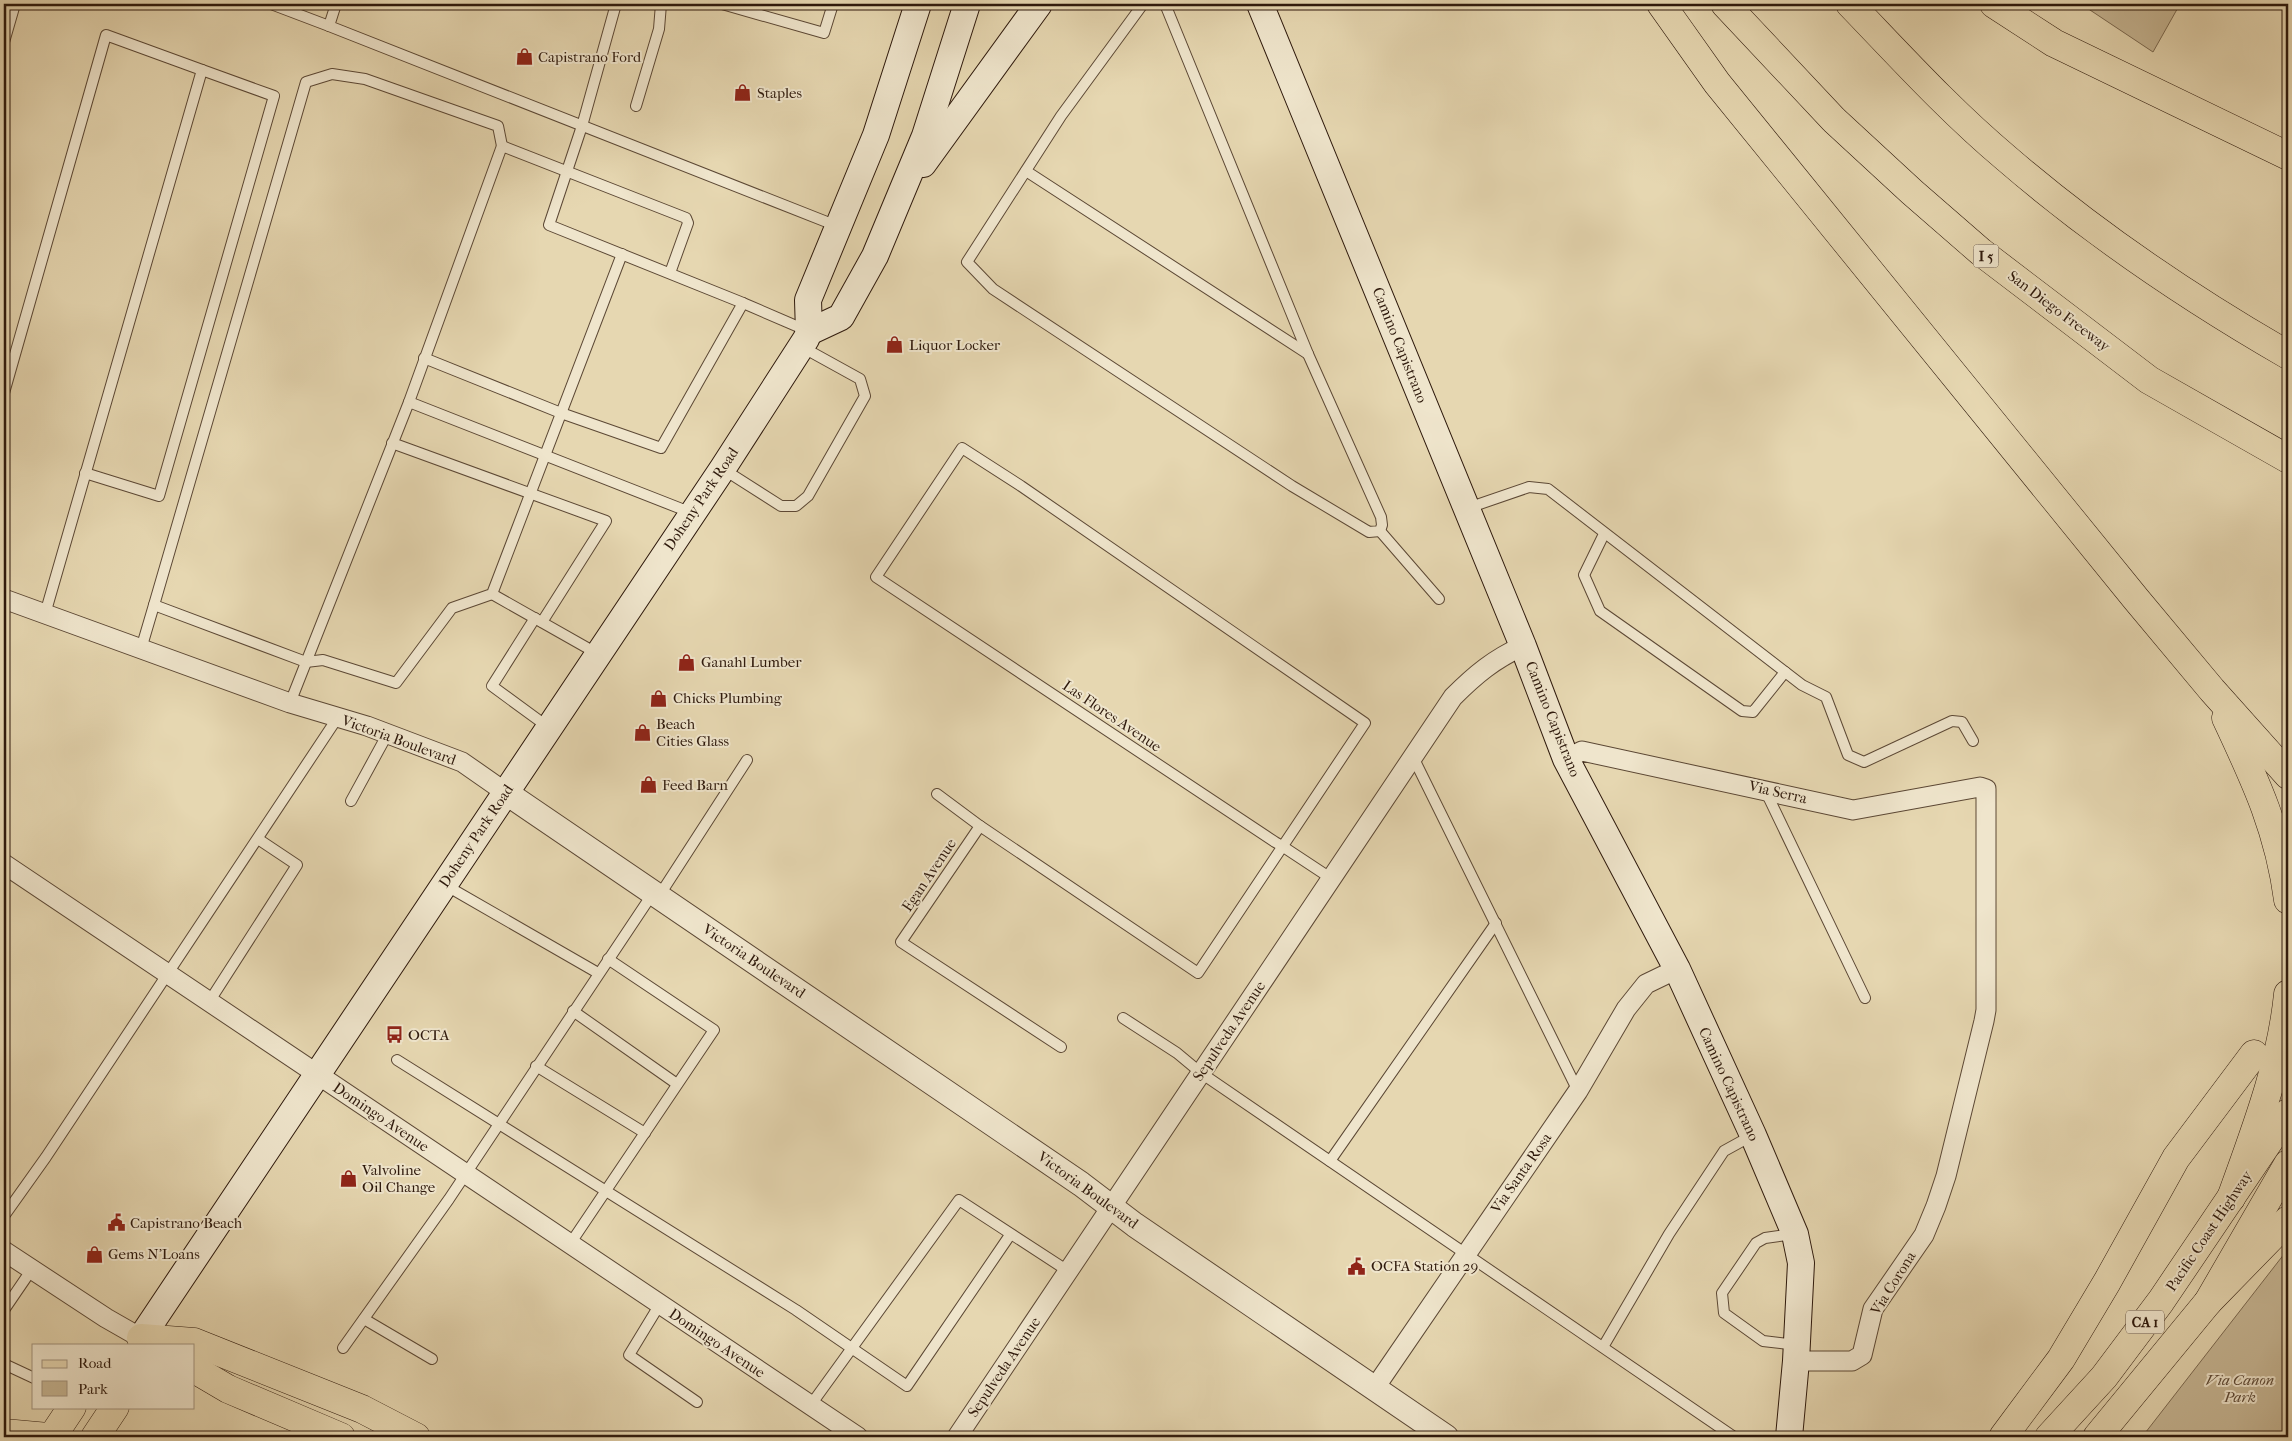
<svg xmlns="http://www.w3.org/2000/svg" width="2292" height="1441" font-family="'IM FELL French Canon',serif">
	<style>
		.green { fill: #c7b795; stroke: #7a6850 }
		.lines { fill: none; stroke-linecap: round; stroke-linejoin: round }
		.service-casing { stroke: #5c4835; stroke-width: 12 }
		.minor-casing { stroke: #5c4835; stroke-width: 21 }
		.tertiary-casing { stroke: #5c4835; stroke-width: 26 }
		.secondary-casing { stroke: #2e190c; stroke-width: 28 }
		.primary-casing { stroke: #2e190c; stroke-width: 29 }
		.trunk-casing { stroke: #2e190c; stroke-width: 29 }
		.motorway-casing { stroke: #2e190c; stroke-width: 29 }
		.service { stroke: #efe5cc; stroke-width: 10 }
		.minor { stroke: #efe5cc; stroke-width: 19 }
		.tertiary { stroke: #efe5cc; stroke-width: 24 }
		.secondary { stroke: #efe5cc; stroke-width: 26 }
		.primary { stroke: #e6d7b1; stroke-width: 28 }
		.trunk { stroke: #e6d7b1; stroke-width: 28 }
		.motorway { stroke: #e6d7b1; stroke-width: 28 }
		.labels { text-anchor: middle; stroke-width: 4; stroke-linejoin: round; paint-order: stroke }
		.shield { fill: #efe5cc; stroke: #685646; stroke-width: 1 }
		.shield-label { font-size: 14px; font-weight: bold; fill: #2e190c }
		.poi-label { font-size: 15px; fill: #2e190c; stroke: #efe5cc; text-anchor: start }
		.street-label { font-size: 15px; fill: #2e190c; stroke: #efe5cc }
		.park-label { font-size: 15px; font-style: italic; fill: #5c4835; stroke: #efe5cc }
	</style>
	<rect width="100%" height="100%" fill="#e6d7b1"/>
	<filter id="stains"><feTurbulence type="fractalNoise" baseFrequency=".004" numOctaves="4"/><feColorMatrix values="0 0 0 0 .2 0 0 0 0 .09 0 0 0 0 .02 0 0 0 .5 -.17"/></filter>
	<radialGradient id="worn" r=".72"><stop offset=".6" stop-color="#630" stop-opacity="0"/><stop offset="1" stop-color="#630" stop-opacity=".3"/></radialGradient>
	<g class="green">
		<path d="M2081 4H2180L2153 52Z"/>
		<path d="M2288 1249V1437H2142Z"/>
	</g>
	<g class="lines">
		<defs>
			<g id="service">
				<path d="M271 4 329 26"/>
				<path d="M336 4 329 26 837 226"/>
				<path d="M616 4 582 126 549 225 743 303 808 331"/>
				<path d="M722 4 824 33 833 4"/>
				<path d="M1143 4 1061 116 967 262 993 289 1292 486 1369 532 1380 531 1382 525 1381 517 1308 354 1165 4"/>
				<path d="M4 42 15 4"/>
				<path d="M636 106 659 29 661 4"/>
				<path d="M502 146 498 126 365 79 332 74 306 82 154 605 306 662 323 660 396 683 452 608 492 594 622 254"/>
				<path d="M1026 171 1308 354"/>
				<path d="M424 358 561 413 661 448 743 303"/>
				<path d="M4 393 106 35 202 70 45 614"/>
				<path d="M409 402 502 146 686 218 688 223 670 273"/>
				<path d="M392 443 606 521 542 622"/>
				<path d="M723 469 781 506H796L808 496 865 396 860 379 802 347"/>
				<path d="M85 473 159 496 274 96 202 70"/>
				<path d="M1468 508 1529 487 1548 489 1802 685 1826 697 1848 755 1864 762 1952 721 1962 722 1973 741"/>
				<path d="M1380 531 1439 599"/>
				<path d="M1604 534 1584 575 1600 611 1742 711 1753 712 1785 672"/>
				<path d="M492 594 598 654"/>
				<path d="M535 618 492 686 548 727"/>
				<path d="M141 649 154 605"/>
				<path d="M290 703 409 402 692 513"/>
				<path d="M1413 757 1578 1091"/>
				<path d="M1765 790 1865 998"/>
				<path d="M937 794 980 826 1198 973 1365 723 1021 486 962 448 876 577 1275 842 1282 846 1332 879"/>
				<path d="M351 801 387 735"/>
				<path d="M980 826 901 942 1061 1047"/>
				<path d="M445 885 598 973"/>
				<path d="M659 896 747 760"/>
				<path d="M209 1002 297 865 258 839"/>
				<path d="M573 1011 677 1084"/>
				<path d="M1123 1018 1177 1053 1201 1073 1734 1437"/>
				<path d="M397 1060 796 1310 907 1386 1010 1235"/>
				<path d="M536 1066 645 1133"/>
				<path d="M1330 1161 1496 923"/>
				<path d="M4 1216 46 1157 338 717"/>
				<path d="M1793 1234 1765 1238 1756 1243 1722 1293 1724 1313 1763 1341 1796 1345"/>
				<path d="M570 1244 714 1030 608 959"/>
				<path d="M660 1304 629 1355 697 1402"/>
				<path d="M4 1310 32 1269"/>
				<path d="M364 1319 432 1359"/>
				<path d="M1603 1347 1669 1234 1724 1151 1753 1135"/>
				<path d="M343 1348 449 1199 653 893"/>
				<path d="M4 1364 34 1378"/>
				<path d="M810 1406 959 1200 1068 1271"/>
			</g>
			<g id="minor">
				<path d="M4 599 290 703 367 726 462 762 505 792"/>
				<path d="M1566 759 1582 751 1853 810 1980 787 1986 789V1010L1984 1021 1946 1176 1936 1206 1924 1235 1873 1309 1862 1355 1852 1361H1796"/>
				<path d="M4 864 858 1437"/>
				<path d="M4 1251 106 1318 141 1338"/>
				<path d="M1374 1389 1578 1091 1626 1009 1646 984 1677 969"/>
				<path d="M957 1437 1453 697C1475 675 1494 659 1523 646"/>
			</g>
			<path id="tertiary" d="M505 792 1081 1184 1135 1225 1446 1437"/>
			<g id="secondary">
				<path d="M1260 4 1523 646 1566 759 1677 969 1753 1135 1795 1234 1801 1263 1796 1361 1789 1437"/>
				<path d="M923 164 1039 4"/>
				<path d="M809 332 841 317 875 256 925 136 967 4"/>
				<path d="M141 1338 723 468 806 339 809 332 808 300 876 135 918 4"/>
			</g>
			<g id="primary">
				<path d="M52 1437 72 1407"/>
				<path d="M95 1437 115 1407"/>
			</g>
			<g id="trunk">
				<path d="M141 1338 194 1342 362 1409 416 1437"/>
				<path d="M194 1369 228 1389 341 1437"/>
				<path d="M4 1433 48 1437"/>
				<path d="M2049 1437 2104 1377 2161 1301 2288 1113"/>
				<path d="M2097 1437 2208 1302 2288 1164"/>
			</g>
			<g id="motorway">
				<path d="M1661 4 1717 83 2136 599 2212 690 2288 775"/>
				<path d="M1725 4 1834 120 1912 192 1981 252 2149 380 2288 459"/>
				<path d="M1850 4C1901 57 1950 111 2006 158 2093 233 2189 298 2288 355"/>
				<path d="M1994 4 2054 43 2288 156"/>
				<path d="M2226 718C2255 780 2279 830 2288 900"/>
				<path d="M2231 1198C2255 1131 2281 1065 2288 994"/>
				<path d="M2208 1302 2288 1220"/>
				<path d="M2003 1437 2061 1359 2107 1282 2176 1158 2254 1054"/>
			</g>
		</defs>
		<use href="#service" class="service-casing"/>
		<use href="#minor" class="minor-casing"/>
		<use href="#tertiary" class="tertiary-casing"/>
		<use href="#secondary" class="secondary-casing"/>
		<use href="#primary" class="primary-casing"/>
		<use href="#trunk" class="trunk-casing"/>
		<use href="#motorway" class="motorway-casing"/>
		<use href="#service" class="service"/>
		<use href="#minor" class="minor"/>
		<use href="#tertiary" class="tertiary"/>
		<use href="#secondary" class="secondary"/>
		<use href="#primary" class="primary"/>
		<use href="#trunk" class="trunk"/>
		<use href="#motorway" class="motorway"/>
	</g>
	<defs>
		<symbol id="shop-bare" viewBox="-9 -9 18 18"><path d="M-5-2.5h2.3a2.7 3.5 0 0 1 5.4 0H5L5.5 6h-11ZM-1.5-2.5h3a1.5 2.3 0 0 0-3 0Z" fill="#8f2418" stroke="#efe5cc" stroke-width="2.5" paint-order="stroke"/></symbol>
		<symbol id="bus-bare" viewBox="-9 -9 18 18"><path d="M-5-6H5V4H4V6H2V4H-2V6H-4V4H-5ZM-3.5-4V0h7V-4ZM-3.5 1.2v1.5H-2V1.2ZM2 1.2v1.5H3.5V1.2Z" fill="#8f2418" stroke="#efe5cc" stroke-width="2.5" paint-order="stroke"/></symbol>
		<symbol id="civic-bare" viewBox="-9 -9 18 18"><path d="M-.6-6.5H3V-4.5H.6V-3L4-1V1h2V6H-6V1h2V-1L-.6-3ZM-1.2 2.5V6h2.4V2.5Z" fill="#8f2418" stroke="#efe5cc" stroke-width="2.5" paint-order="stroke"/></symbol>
	</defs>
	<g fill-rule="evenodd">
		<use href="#shop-bare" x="512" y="44" width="25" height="25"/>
		<use href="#shop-bare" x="730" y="80" width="25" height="25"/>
		<use href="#shop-bare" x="882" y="332" width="25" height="25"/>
		<use href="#shop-bare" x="674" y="650" width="25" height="25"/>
		<use href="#shop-bare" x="646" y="686" width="25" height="25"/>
		<use href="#shop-bare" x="630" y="720" width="25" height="25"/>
		<use href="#shop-bare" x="636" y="772" width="25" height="25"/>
		<use href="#bus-bare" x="382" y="1022" width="25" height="25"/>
		<use href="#shop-bare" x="336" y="1166" width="25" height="25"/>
		<use href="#civic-bare" x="104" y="1210" width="25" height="25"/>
		<use href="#shop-bare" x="82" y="1242" width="25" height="25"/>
		<use href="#civic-bare" x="1344" y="1254" width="25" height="25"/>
	</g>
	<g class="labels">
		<g class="shield">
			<rect x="1973.5" y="244.5" width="25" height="23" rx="4"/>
			<rect x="2126" y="1310.5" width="38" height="23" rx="4"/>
		</g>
		<g class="shield-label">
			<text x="1986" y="261">I 5</text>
			<text x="2145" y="1327">CA 1</text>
		</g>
		<g class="poi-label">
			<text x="538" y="62">Capistrano Ford</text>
			<text x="757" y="98">Staples</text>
			<text x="909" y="350">Liquor Locker</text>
			<text x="701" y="667">Ganahl Lumber</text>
			<text x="673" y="703">Chicks Plumbing</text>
			<text x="656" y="729">Beach<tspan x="656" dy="17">Cities Glass</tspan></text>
			<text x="662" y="790">Feed Barn</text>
			<text x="408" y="1040">OCTA</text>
			<text x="362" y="1175">Valvoline<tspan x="362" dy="17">Oil Change</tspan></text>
			<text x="130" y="1228">Capistrano Beach</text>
			<text x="108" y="1259">Gems N'Loans</text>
			<text x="1371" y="1271">OCFA Station 29</text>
		</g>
		<g class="street-label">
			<text transform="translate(2059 311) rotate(37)" y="5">San Diego Freeway</text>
			<text transform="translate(1400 345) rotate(68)" y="5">Camino Capistrano</text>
			<text transform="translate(701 499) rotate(-56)" y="5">Doheny Park Road</text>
			<text transform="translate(1112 716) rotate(34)" y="5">Las Flores Avenue</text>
			<text transform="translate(1553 719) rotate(68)" y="5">Camino Capistrano</text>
			<text transform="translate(399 740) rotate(20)" y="5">Victoria Boulevard</text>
			<text transform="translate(1778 792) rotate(13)" y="5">Via Serra</text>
			<text transform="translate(476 836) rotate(-56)" y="5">Doheny Park Road</text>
			<text transform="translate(929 875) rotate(-56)" y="5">Egan Avenue</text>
			<text transform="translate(754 961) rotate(34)" y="5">Victoria Boulevard</text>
			<text transform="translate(1229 1031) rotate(-56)" y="5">Sepulveda Avenue</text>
			<text transform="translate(1729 1084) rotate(65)" y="5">Camino Capistrano</text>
			<text transform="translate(381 1117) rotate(34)" y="5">Domingo Avenue</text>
			<text transform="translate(1521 1173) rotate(-55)" y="5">Via Santa Rosa</text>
			<text transform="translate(1088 1190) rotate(36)" y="5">Victoria Boulevard</text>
			<text transform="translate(2209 1231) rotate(-56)" y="5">Pacific Coast Highway</text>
			<text transform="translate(1893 1283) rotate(-58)" y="5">Via Corona</text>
			<text transform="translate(717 1343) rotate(34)" y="5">Domingo Avenue</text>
			<text transform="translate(1004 1367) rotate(-56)" y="5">Sepulveda Avenue</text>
		</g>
		<g class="park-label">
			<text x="2240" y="1385">Via Canon<tspan x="2240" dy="17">Park</tspan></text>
		</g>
	</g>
	<rect width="2292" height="1441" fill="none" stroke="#e6d7b1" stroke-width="20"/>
	<rect x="5" y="5" width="2282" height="1431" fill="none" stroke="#2e190c" stroke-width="2.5"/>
	<rect x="10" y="10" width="2272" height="1421" fill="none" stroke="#2e190c"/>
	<rect x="32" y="1344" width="162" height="65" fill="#efe5cc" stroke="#a2937f"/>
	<rect x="42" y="1360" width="25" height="8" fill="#e6d7b1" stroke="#a2937f"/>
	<text x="78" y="1368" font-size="15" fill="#2e190c">Road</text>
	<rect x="42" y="1381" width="25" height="15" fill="#c7b795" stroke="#a2937f"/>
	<text x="78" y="1394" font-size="15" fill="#2e190c">Park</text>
	<rect width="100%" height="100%" filter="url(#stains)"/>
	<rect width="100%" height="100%" fill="url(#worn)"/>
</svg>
